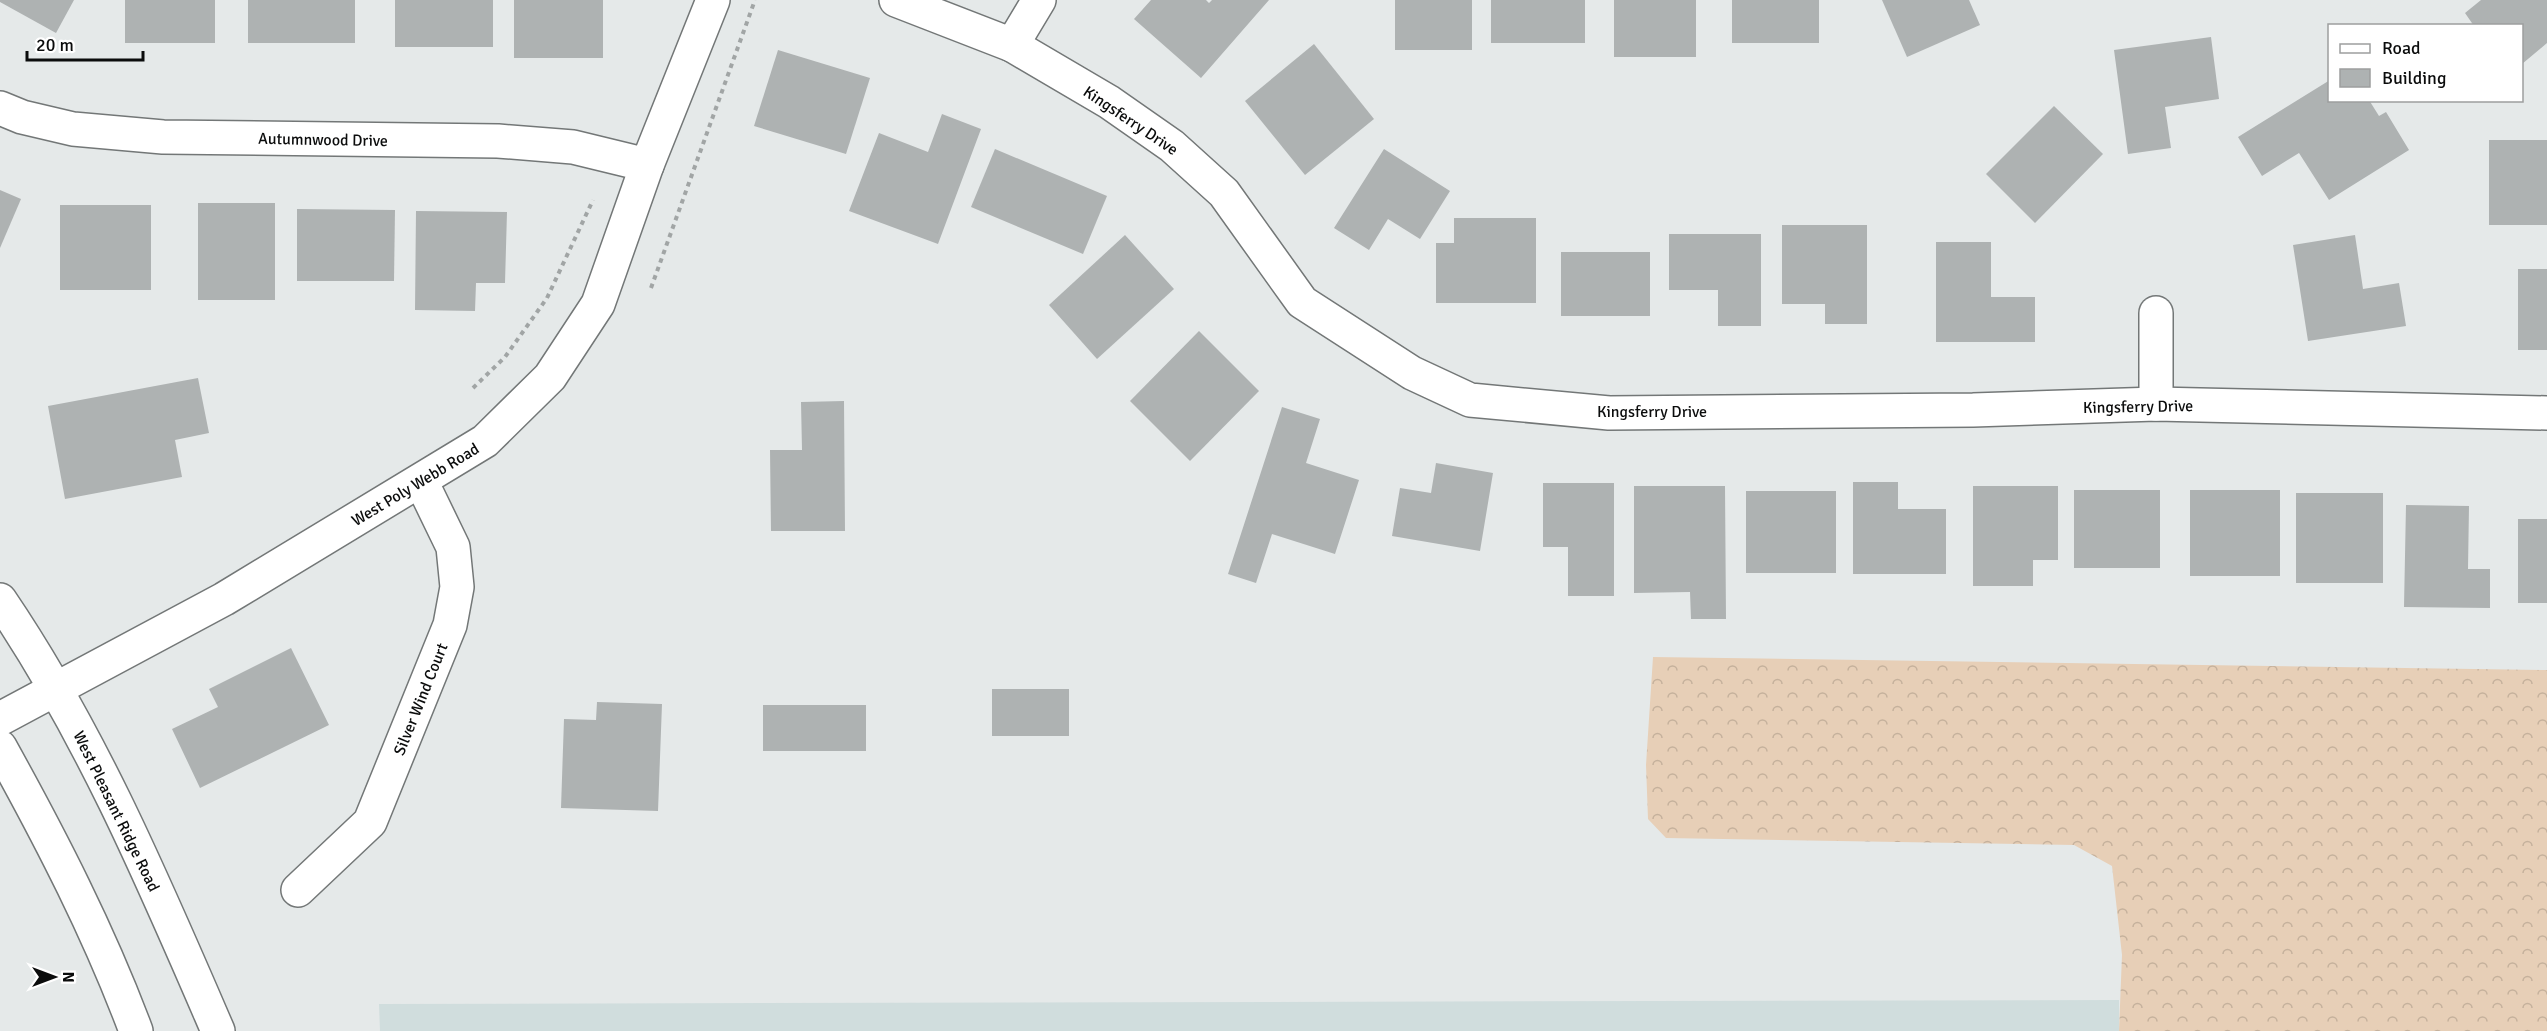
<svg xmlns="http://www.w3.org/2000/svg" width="2547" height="1031" font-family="Signika,sans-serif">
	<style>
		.built { fill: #d0dddd }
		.forest { fill: url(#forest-crowns) }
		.building { fill: #aeb2b2 }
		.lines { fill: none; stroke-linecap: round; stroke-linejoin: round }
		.minor-casing { stroke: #737777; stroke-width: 36 }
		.path { stroke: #a1a5a5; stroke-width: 4; stroke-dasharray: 4.5 4.5; stroke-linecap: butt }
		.minor { stroke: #fff; stroke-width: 33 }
		.labels { text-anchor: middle; stroke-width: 5; stroke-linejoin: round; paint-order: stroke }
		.street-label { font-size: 16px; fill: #0b0c0c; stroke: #fff }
	</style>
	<defs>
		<pattern id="forest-crowns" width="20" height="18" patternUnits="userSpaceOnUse" patternTransform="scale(1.5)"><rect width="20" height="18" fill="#e7cfb7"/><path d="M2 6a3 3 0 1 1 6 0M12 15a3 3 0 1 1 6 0" fill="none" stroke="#c5b19c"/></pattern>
	</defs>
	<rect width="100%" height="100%" fill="#e5e9e9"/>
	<path class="built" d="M2119 1000V1031H380L379 1004Z"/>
	<path class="forest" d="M1653 657 2547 670V1031H2119L2122 955 2112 866 2074 845 1666 838 1648 819 1646 765Z"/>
	<g class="building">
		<path d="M0 0H74L56 33 0 2Z"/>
		<rect x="125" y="0" width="90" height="43"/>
		<rect x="248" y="0" width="107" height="43"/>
		<rect x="395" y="0" width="98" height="47"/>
		<rect x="514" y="0" width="89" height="58"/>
		<path d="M1151 0H1206L1209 3 1212 0H1269L1201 78 1134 19Z"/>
		<rect x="1395" y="0" width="77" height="50"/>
		<rect x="1491" y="0" width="94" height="43"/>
		<rect x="1614" y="0" width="82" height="57"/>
		<rect x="1732" y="0" width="87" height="43"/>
		<path d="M1882 0H1969L1980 25 1907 57Z"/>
		<path d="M2481 0H2547V43L2522 64V26H2474L2465 13Z"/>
		<path d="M2211 37 2219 99 2165 107 2171 148 2128 154 2114 50Z"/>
		<path d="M1314 44 1374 119 1305 175 1245 101Z"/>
		<path d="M778 50 870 78 846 154 754 126Z"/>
		<path d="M2330 80V100H2369L2379 116 2386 112 2409 150 2329 200 2299 153 2262 176 2238 137Z"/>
		<path d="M2054 106 2103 154 2035 223 1986 174Z"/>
		<path d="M942 114 981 129 938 244 849 211 879 133 928 152Z"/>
		<rect x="2489" y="140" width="58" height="85"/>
		<path d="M995 149 1107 196 1083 254 971 207Z"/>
		<path d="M1384 149 1450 191 1420 239 1388 219 1369 250 1334 228Z"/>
		<path d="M0 190 21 199 0 248Z"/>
		<rect x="198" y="203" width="77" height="97"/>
		<rect x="60" y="205" width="91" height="85"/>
		<path d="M297 209 395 210 394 281H297Z"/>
		<path d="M416 211 507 212 505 283H476L475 311 415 310Z"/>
		<path d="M1454 218H1536V303H1436V243H1454Z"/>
		<path d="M1782 225H1867V324H1825V304H1782Z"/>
		<path d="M1669 234H1761V326H1718V290H1669Z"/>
		<path d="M1125 235 1174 289 1097 359 1049 305Z"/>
		<path d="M2355 235 2363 289 2399 283 2406 326 2308 341 2293 245Z"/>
		<path d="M1936 242H1991V297H2035V342H1936Z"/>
		<rect x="1561" y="252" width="89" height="64"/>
		<rect x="2518" y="269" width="29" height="81"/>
		<path d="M1199 331 1259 391 1190 461 1130 401Z"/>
		<path d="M198 378 209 433 175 440 182 477 65 499 48 406Z"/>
		<path d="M844 401 845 531H771L770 450H802L801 402Z"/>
		<path d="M1282 407 1320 419 1306 463 1359 480 1335 554 1272 534 1256 583 1228 574Z"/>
		<path d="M1436 463 1493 473 1480 551 1392 536 1400 488 1431 493Z"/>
		<path d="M1853 482H1898V509H1946V574H1853Z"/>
		<path d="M1543 483H1614V596H1568V547H1543Z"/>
		<path d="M1634 486H1725L1726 619H1691L1690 592 1634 593Z"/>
		<path d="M1973 486H2058V560H2033V586H1973Z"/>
		<rect x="2074" y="490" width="86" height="78"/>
		<rect x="2190" y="490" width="90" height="86"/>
		<rect x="1746" y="491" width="90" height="82"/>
		<rect x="2296" y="493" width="87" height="90"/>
		<path d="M2406 505 2469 506 2468 569H2490V608L2404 607Z"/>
		<rect x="2518" y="519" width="29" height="84"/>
		<path d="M291 648 329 725 200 788 172 729 218 707 209 689Z"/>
		<rect x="992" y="689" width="77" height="47"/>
		<path d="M597 702 662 704 658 811 561 808 564 719 596 720Z"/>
		<rect x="763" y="705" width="103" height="46"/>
	</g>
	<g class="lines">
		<defs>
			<g id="minor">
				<path d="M896 0 1012 45 1109 102 1172 146 1224 193 1302 302 1412 373 1470 400 1609 413 1973 410 2156 404 2547 413"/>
				<path d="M1012 45 1039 0"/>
				<path d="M0 108 22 117 73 129 163 137 498 141 573 147 647 165"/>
				<path d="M2156 313V404"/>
				<path d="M0 600C91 734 154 883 218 1031"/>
				<path d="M0 719 224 599 485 441 550 377 598 304 647 165 713 0"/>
				<path d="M0 747C51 839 99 932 136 1031"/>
				<path d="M298 890 370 822 450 625 457 587 453 547 421 481"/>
			</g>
		</defs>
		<use href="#minor" class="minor-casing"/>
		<g class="path">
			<path d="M651 288 755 0"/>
			<path d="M473 388 505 357 547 298 593 200"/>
		</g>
		<use href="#minor" class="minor"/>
	</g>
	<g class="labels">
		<g class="street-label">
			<text transform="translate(1131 120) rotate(34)" y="6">Kingsferry Drive</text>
			<text transform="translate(323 139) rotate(1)" y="6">Autumnwood Drive</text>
			<text transform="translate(2138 406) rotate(-1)" y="6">Kingsferry Drive</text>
			<text x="1652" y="417">Kingsferry Drive</text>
			<text transform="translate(415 484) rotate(-31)" y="6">West Poly Webb Road</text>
			<text transform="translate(420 699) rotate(-68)" y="6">Silver Wind Court</text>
			<text transform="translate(117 811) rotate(64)" y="6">West Pleasant Ridge Road</text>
		</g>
	</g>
	<rect x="2328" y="24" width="195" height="78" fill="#ffffff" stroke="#9d9e9e" stroke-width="1.5"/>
	<rect x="2340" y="44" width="30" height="9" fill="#ffffff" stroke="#9d9e9e" stroke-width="1.5"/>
	<text x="2382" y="54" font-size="18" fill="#0b0c0c">Road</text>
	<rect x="2340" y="69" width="30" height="18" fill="#aeb2b2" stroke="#9d9e9e" stroke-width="1.5"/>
	<text x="2382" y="84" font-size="18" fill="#0b0c0c">Building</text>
	<g transform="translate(54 977) rotate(90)" stroke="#ffffff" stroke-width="4.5" paint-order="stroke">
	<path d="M0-4.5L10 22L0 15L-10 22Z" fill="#0b0c0c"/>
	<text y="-9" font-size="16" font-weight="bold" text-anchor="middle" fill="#0b0c0c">N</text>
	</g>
	<path d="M27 51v9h116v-9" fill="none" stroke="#0b0c0c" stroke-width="3"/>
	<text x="36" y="51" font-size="18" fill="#0b0c0c" stroke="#ffffff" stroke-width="4.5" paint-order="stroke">20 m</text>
</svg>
